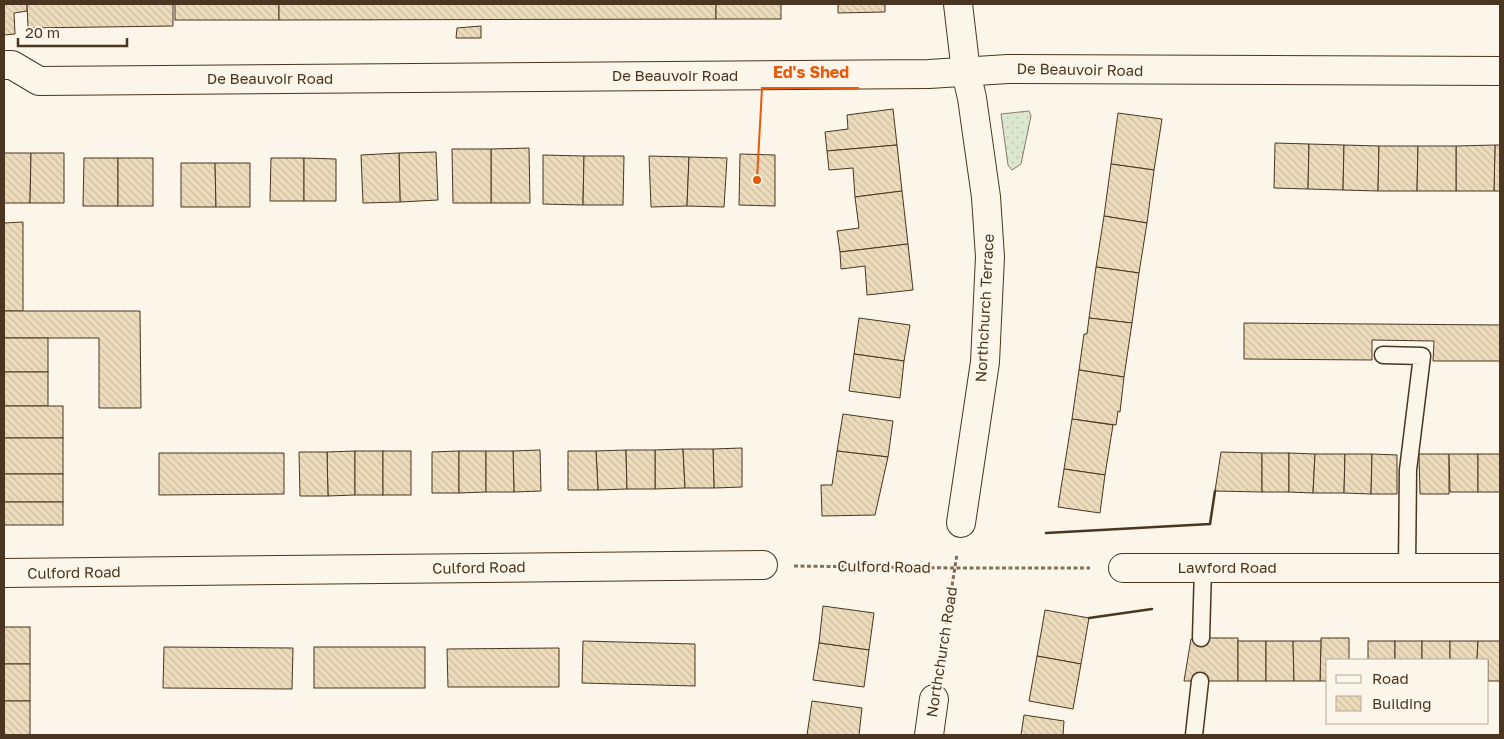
<svg xmlns="http://www.w3.org/2000/svg" width="1504" height="739" font-family="'Golos Text',sans-serif">
	<style>
		.grass { fill: url(#grass-dots); stroke: #887966 }
		.building { fill: url(#building-back-hatch); stroke: #4a3520 }
		.lines { fill: none; stroke-linecap: round; stroke-linejoin: round }
		.service-casing { stroke: #4a3520; stroke-width: 19 }
		.minor-casing { stroke: #4a3520; stroke-width: 30 }
		.tertiary-casing { stroke: #4a3520; stroke-width: 30 }
		.path { stroke: #7f6f5c; stroke-width: 3; stroke-dasharray: 4 2.5; stroke-linecap: butt }
		.service { stroke: #fbf6e9; stroke-width: 16 }
		.minor { stroke: #fbf6e9; stroke-width: 28 }
		.tertiary { stroke: #fbf6e9; stroke-width: 28 }
		.wall { stroke: #4a3520; stroke-width: 2.5 }
		.labels { text-anchor: middle; stroke-width: 4; stroke-linejoin: round; paint-order: stroke }
		.street-label { font-size: 15px; fill: #4a3520; stroke: #fbf6e9 }
		.leader { fill: none; stroke: #e8590c; stroke-width: 2 }
		.callout-dot { fill: #e8590c; stroke: #fbf6e9; stroke-width: 2 }
		.callout-label { font-size: 16px; text-anchor: middle; font-weight: bold; fill: #e8590c; stroke: #fbf6e9; stroke-width: 4; stroke-linejoin: round; paint-order: stroke }
	</style>
	<defs>
		<pattern id="grass-dots" width="8" height="8" patternUnits="userSpaceOnUse" patternTransform="scale(1.25)"><rect width="8" height="8" fill="#dce7d0"/><path d="M2 2h.1M6 6h.1" fill="none" stroke="#bec7b2" stroke-width="1.8" stroke-linecap="round"/></pattern>
		<pattern id="building-back-hatch" width="6" height="6" patternUnits="userSpaceOnUse" patternTransform="scale(1.25)"><rect width="6" height="6" fill="#ecdcbc"/><path d="M-1 5l2 2M0 0l6 6M5-1l2 2" fill="none" stroke="#ccbda1"/></pattern>
	</defs>
	<rect width="100%" height="100%" fill="#fbf6e9"/>
	<path class="grass" d="M1029 111 1031 116 1021 164 1012 170 1008 165 1001 114Z"/>
	<g class="building">
		<path d="M4 4H27V11L14 13 15 34 4 35Z"/>
		<path d="M27 4H173V26L28 28Z"/>
		<rect x="175" y="4" width="104" height="16"/>
		<path d="M279 4H716V19L279 20Z"/>
		<rect x="716" y="4" width="65" height="15"/>
		<path d="M838 4H885V12L838 13Z"/>
		<path d="M481 26V38H456L457 28Z"/>
		<path d="M893 109 897 145 827 151 825 132 848 129 847 115Z"/>
		<path d="M1118 113 1162 119 1154 170 1111 164Z"/>
		<path d="M1275 143 1309 144 1308 189 1274 188Z"/>
		<path d="M1309 144 1344 145 1343 190 1308 189Z"/>
		<path d="M897 145 902 191 855 197 853 168 829 170 827 151Z"/>
		<path d="M1344 145 1379 146 1378 191 1343 190Z"/>
		<path d="M1495 145H1500V191H1494Z"/>
		<path d="M1495 145 1494 191H1456V146Z"/>
		<path d="M1379 146H1418L1417 191H1378Z"/>
		<path d="M1418 146H1456V191H1417Z"/>
		<path d="M529 148 530 203H491V149Z"/>
		<path d="M452 149H491V203H453Z"/>
		<path d="M436 152 438 200 400 202 399 153Z"/>
		<path d="M4 153H31L30 203H4Z"/>
		<path d="M31 153H64V203H30Z"/>
		<path d="M399 153 400 202 363 203 361 155Z"/>
		<path d="M740 154 775 155V206L739 205Z"/>
		<path d="M543 155 584 156 583 205 543 204Z"/>
		<path d="M584 156H624L623 205H583Z"/>
		<path d="M649 156 689 157 687 206 651 207Z"/>
		<path d="M689 157 727 158 724 207 687 206Z"/>
		<path d="M84 158H118V206H83Z"/>
		<rect x="118" y="158" width="35" height="48"/>
		<path d="M271 158H304V201H270Z"/>
		<path d="M304 158 336 159V201H304Z"/>
		<path d="M181 163H215L216 207H181Z"/>
		<path d="M215 163H250V207H216Z"/>
		<path d="M1111 164 1154 170 1147 223 1104 216Z"/>
		<path d="M902 191 908 244 840 252 837 231 859 228 855 197Z"/>
		<path d="M1104 216 1147 223 1139 273 1096 267Z"/>
		<path d="M23 222V311H4V223Z"/>
		<path d="M908 244 913 290 867 295 865 266 841 269 840 252Z"/>
		<path d="M1096 267 1139 273 1132 323 1089 318Z"/>
		<path d="M4 311H140L141 408H99V338H4Z"/>
		<path d="M859 318 910 325 904 361 854 354Z"/>
		<path d="M1089 318 1132 323 1124 377 1079 370 1084 334H1087Z"/>
		<path d="M1244 323 1500 325V361H1433L1434 341 1372 340V360L1244 359Z"/>
		<rect x="4" y="338" width="44" height="34"/>
		<path d="M854 354 904 361 900 398 849 391Z"/>
		<path d="M1079 370 1124 377 1120 412 1118 411 1116 425 1072 419Z"/>
		<rect x="4" y="372" width="44" height="34"/>
		<rect x="4" y="406" width="59" height="32"/>
		<path d="M843 414 893 421 888 457 837 451Z"/>
		<path d="M1072 419 1113 425 1105 475 1064 469Z"/>
		<rect x="4" y="438" width="59" height="36"/>
		<path d="M742 448V487L714 488 713 449Z"/>
		<path d="M683 449 685 488 655 489V450Z"/>
		<path d="M683 449H713L714 488H685Z"/>
		<path d="M540 450 541 491 514 492 513 451Z"/>
		<path d="M626 450 627 489 598 490 596 451Z"/>
		<path d="M626 450H655V489H627Z"/>
		<path d="M355 451V495L328 496 327 452Z"/>
		<rect x="355" y="451" width="28" height="44"/>
		<rect x="383" y="451" width="28" height="44"/>
		<path d="M459 451V493H432V452Z"/>
		<path d="M459 451H486V492L459 493Z"/>
		<path d="M486 451H513L514 492H486Z"/>
		<path d="M568 451H596L598 490H568Z"/>
		<path d="M837 451 888 457 875 515 822 516 821 485H832Z"/>
		<path d="M299 452H327L328 496H300Z"/>
		<path d="M1221 452 1262 453V492L1215 491Z"/>
		<path d="M159 453H284V494L159 495Z"/>
		<rect x="1262" y="453" width="27" height="39"/>
		<path d="M1289 453 1315 454 1313 493 1289 492Z"/>
		<path d="M1315 454H1345L1344 493H1313Z"/>
		<path d="M1345 454H1372L1371 494 1344 493Z"/>
		<path d="M1372 454 1397 455V494H1371Z"/>
		<path d="M1419 454H1449V494H1420Z"/>
		<path d="M1449 454H1478V492H1450Z"/>
		<rect x="1478" y="454" width="22" height="38"/>
		<path d="M1064 469 1105 475 1100 513 1058 507Z"/>
		<rect x="4" y="474" width="59" height="28"/>
		<rect x="4" y="502" width="59" height="23"/>
		<path d="M823 606 874 613 869 650 819 643Z"/>
		<path d="M1045 610 1089 618 1081 664 1037 656Z"/>
		<rect x="4" y="627" width="26" height="37"/>
		<path d="M1201 638H1238V681H1184L1191 639Z"/>
		<path d="M1321 638H1349V660H1328V681H1320Z"/>
		<path d="M583 641 695 644V686L582 683Z"/>
		<rect x="1238" y="641" width="28" height="40"/>
		<path d="M1266 641H1293L1294 681H1266Z"/>
		<path d="M1293 641H1321L1320 681H1294Z"/>
		<rect x="1368" y="641" width="27" height="19"/>
		<rect x="1395" y="641" width="27" height="19"/>
		<rect x="1422" y="641" width="28" height="19"/>
		<path d="M1450 641H1478L1477 660H1450Z"/>
		<path d="M1478 641H1500V681H1488V660H1477Z"/>
		<path d="M819 643 869 650 864 687 813 680Z"/>
		<path d="M164 647 293 648 292 689 163 688Z"/>
		<rect x="314" y="647" width="111" height="41"/>
		<path d="M559 648V687H448L447 649Z"/>
		<path d="M1037 656 1081 664 1073 709 1029 701Z"/>
		<rect x="4" y="664" width="26" height="37"/>
		<rect x="4" y="701" width="26" height="34"/>
		<path d="M812 701 862 708 859 735H807Z"/>
		<path d="M1024 715 1064 721 1063 735H1021Z"/>
	</g>
	<g class="lines">
		<defs>
			<g id="service">
				<path d="M1383 355 1422 356 1408 470 1407 568"/>
				<path d="M1201 638 1203 568"/>
				<path d="M1194 735 1200 681"/>
			</g>
			<g id="minor">
				<path d="M958 4 966 72 972 98 986 197 990 257 985 362 961 523"/>
				<path d="M1123 568H1500"/>
				<path d="M4 573 763 565"/>
				<path d="M929 735 934 699"/>
			</g>
			<path id="tertiary" d="M4 65H12L39 81 929 74 1008 69 1500 71"/>
		</defs>
		<use href="#service" class="service-casing"/>
		<use href="#minor" class="minor-casing"/>
		<use href="#tertiary" class="tertiary-casing"/>
		<g class="path">
			<path d="M794 566 954 568H1090"/>
			<path d="M939 669 957 554"/>
		</g>
		<use href="#service" class="service"/>
		<use href="#minor" class="minor"/>
		<use href="#tertiary" class="tertiary"/>
		<g class="wall">
			<path d="M1046 533 1210 524 1215 491"/>
			<path d="M1089 618 1152 609"/>
		</g>
	</g>
	<g class="labels">
		<g class="street-label">
			<text transform="translate(1080 70) rotate(1)" y="5">De Beauvoir Road</text>
			<text x="675" y="81">De Beauvoir Road</text>
			<text x="270" y="84">De Beauvoir Road</text>
			<text transform="translate(985 308) rotate(-87)" y="5">Northchurch Terrace</text>
			<text transform="translate(884 567) rotate(1)" y="5">Culford Road</text>
			<text transform="translate(479 568) rotate(-1)" y="5">Culford Road</text>
			<text x="1227" y="573">Lawford Road</text>
			<text transform="translate(74 573) rotate(-1)" y="5">Culford Road</text>
			<text transform="translate(942 652) rotate(-81)" y="5">Northchurch Road</text>
		</g>
	</g>
	<path class="leader" d="M757 180L762 88H859"/>
	<circle class="callout-dot" cx="757" cy="180" r="5"/>
	<g class="callout-label">
		<text x="811" y="78">Ed's Shed</text>
	</g>
	<rect width="1504" height="739" fill="none" stroke="#4a3520" stroke-width="10"/>
	<rect x="1326" y="659" width="162" height="65" fill="#fbf6e9" stroke="#b4a999"/>
	<rect x="1336" y="675" width="25" height="8" fill="#fbf6e9" stroke="#b4a999"/>
	<text x="1372" y="684" font-size="15" fill="#4a3520">Road</text>
	<rect x="1336" y="696" width="25" height="15" fill="url(#building-back-hatch)" stroke="#b4a999"/>
	<text x="1372" y="709" font-size="15" fill="#4a3520">Building</text>
	<path d="M18 38v8h109v-8" fill="none" stroke="#4a3520" stroke-width="2.5"/>
	<text x="25" y="38" font-size="15" fill="#4a3520" stroke="#fbf6e9" stroke-width="4" paint-order="stroke">20 m</text>
</svg>
